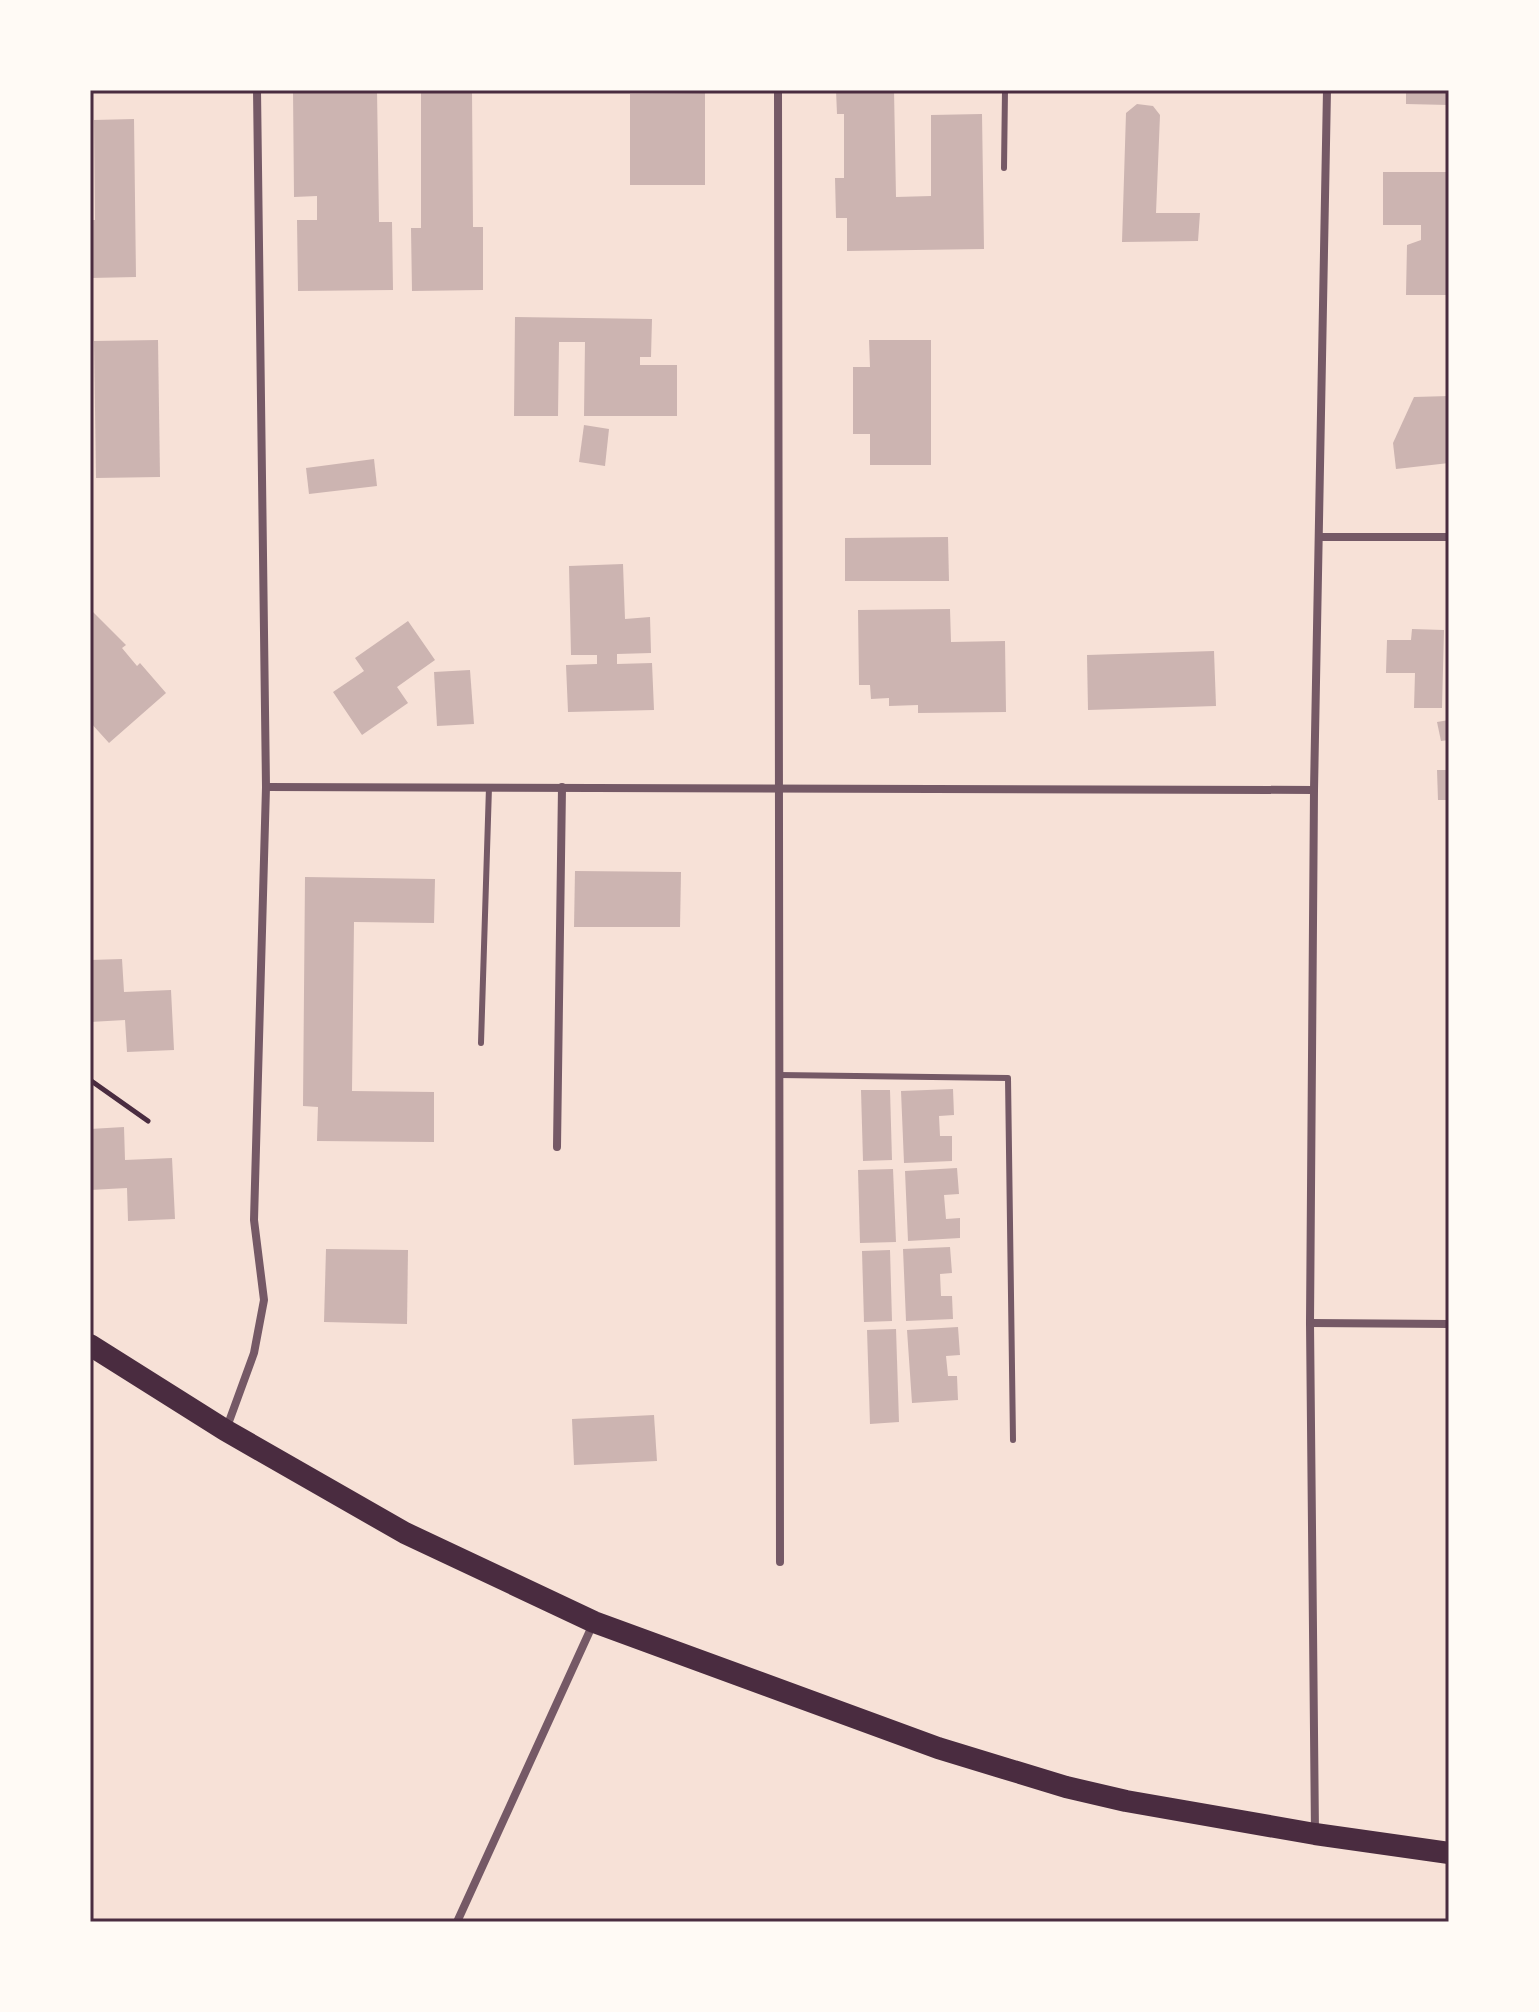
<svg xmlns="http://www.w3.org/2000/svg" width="1539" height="2012" font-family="'Golos Text',sans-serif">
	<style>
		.building { fill: #ccb4b1 }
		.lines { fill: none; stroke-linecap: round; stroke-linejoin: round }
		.path { stroke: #4a2c40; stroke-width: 5 }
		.service { stroke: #755966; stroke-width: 6 }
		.minor { stroke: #755966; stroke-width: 8 }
		.trunk { stroke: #4a2c40; stroke-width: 22 }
		.neatline { fill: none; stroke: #4a2c40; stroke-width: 3 }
	</style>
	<rect width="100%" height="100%" fill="#f7e1d7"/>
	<g class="building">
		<path d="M293 90H377L379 222H392L393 290 298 291 297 220H317V196L294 197Z"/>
		<path d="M421 90H472L473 227H483V290L412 291 411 228H421Z"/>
		<path d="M836 90H894L896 197 931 196V115L982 114 984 249 847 251V218H836L835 178H844V114H837Z"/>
		<path d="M1406 90H1449V105L1406 104Z"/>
		<path d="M705 93V185H630V94Z"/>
		<path d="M1137 104 1153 106 1160 115 1156 213H1200L1198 241 1122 242 1126 113Z"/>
		<path d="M134 119 136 277 90 278V220H95L94 120Z"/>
		<path d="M1383 172H1449V295H1406L1407 245 1421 240V225H1383Z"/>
		<path d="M515 317 652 319 651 357H640V365H677V416H584L585 342H559L558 416H514Z"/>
		<path d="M158 340 160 477 96 478 94 341Z"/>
		<path d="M869 340H931V465H870V434H853V367H870Z"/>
		<path d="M1449 396V463L1396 469 1393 443 1414 397Z"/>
		<path d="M584 425 609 429 605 466 579 462Z"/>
		<path d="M374 459 377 486 309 494 306 468Z"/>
		<path d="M948 537 949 581H845V538Z"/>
		<path d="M623 564 625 619 650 617 651 653 617 654V664L652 663 654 710 568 712 566 665 597 664V655H571L569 566Z"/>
		<path d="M90 609 126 645 122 648 137 666 140 663 166 693 109 743 90 722Z"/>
		<path d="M950 609 951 642 1005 641 1006 712 918 713V705L889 706V698L871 699 870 685H859L858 610Z"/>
		<path d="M408 621 435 660 397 687 408 703 362 735 333 692 364 671 355 658Z"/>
		<path d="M1412 629 1444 630 1442 708H1414L1415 673H1386L1387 640H1411Z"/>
		<path d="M1214 651 1216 706 1088 710 1087 655Z"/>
		<path d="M470 670 474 724 437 726 434 672Z"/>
		<path d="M1449 720V740L1441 741 1437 722Z"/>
		<path d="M1437 770H1449V800H1438Z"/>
		<path d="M575 871 681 872 680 927H574Z"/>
		<path d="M305 877 435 879 434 923 354 922 352 1091 434 1092V1142L317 1141 318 1107 303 1106Z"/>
		<path d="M122 959 124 992 171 990 174 1050 127 1052 125 1020 90 1022V960Z"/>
		<path d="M953 1089 954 1115 939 1116 940 1136H952V1161L904 1163 901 1091Z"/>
		<path d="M861 1090H890L892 1160 863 1161Z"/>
		<path d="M124 1127 125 1160 172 1158 175 1219 128 1221 127 1188 90 1190V1129Z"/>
		<path d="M957 1168 959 1194 944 1195 946 1219 960 1218V1238L908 1241 905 1171Z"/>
		<path d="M893 1169 896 1242 860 1243 858 1170Z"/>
		<path d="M950 1247 952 1273 940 1274 941 1296H952L953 1319 906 1321 903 1249Z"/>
		<path d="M326 1249 408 1250 407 1324 324 1322Z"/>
		<path d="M890 1250 892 1321 864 1322 862 1251Z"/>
		<path d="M958 1327 960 1355 946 1356 948 1376H957L958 1400 912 1403 907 1330Z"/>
		<path d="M896 1329 899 1422 870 1424 867 1330Z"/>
		<path d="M654 1415 657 1461 574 1465 572 1419Z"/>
	</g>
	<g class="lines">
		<path class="path" d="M90 1080 148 1121"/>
		<g class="service">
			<path d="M1004 168 1005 90"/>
			<path d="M481 1043 489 787"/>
			<path d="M779 1075 1008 1078 1013 1440"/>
		</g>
		<g class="minor">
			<path d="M778 90 780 1562"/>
			<path d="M1319 537H1449"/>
			<path d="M266 787 1314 790"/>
			<path d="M557 1147 562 787"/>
			<path d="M1310 1323 1449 1324"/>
			<path d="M227 1427 254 1353 264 1300 254 1220 266 787 257 90"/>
			<path d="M1315 1834 1310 1323 1314 790 1327 90"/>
			<path d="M457 1922 593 1624"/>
		</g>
		<path class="trunk" d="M90 1345 225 1430 405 1533 594 1622 938 1748 1066 1787 1126 1801 1315 1834 1449 1853"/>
	</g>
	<rect width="1539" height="2012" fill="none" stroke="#fffaf5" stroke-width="184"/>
	<rect x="92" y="92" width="1355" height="1828" class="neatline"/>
</svg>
